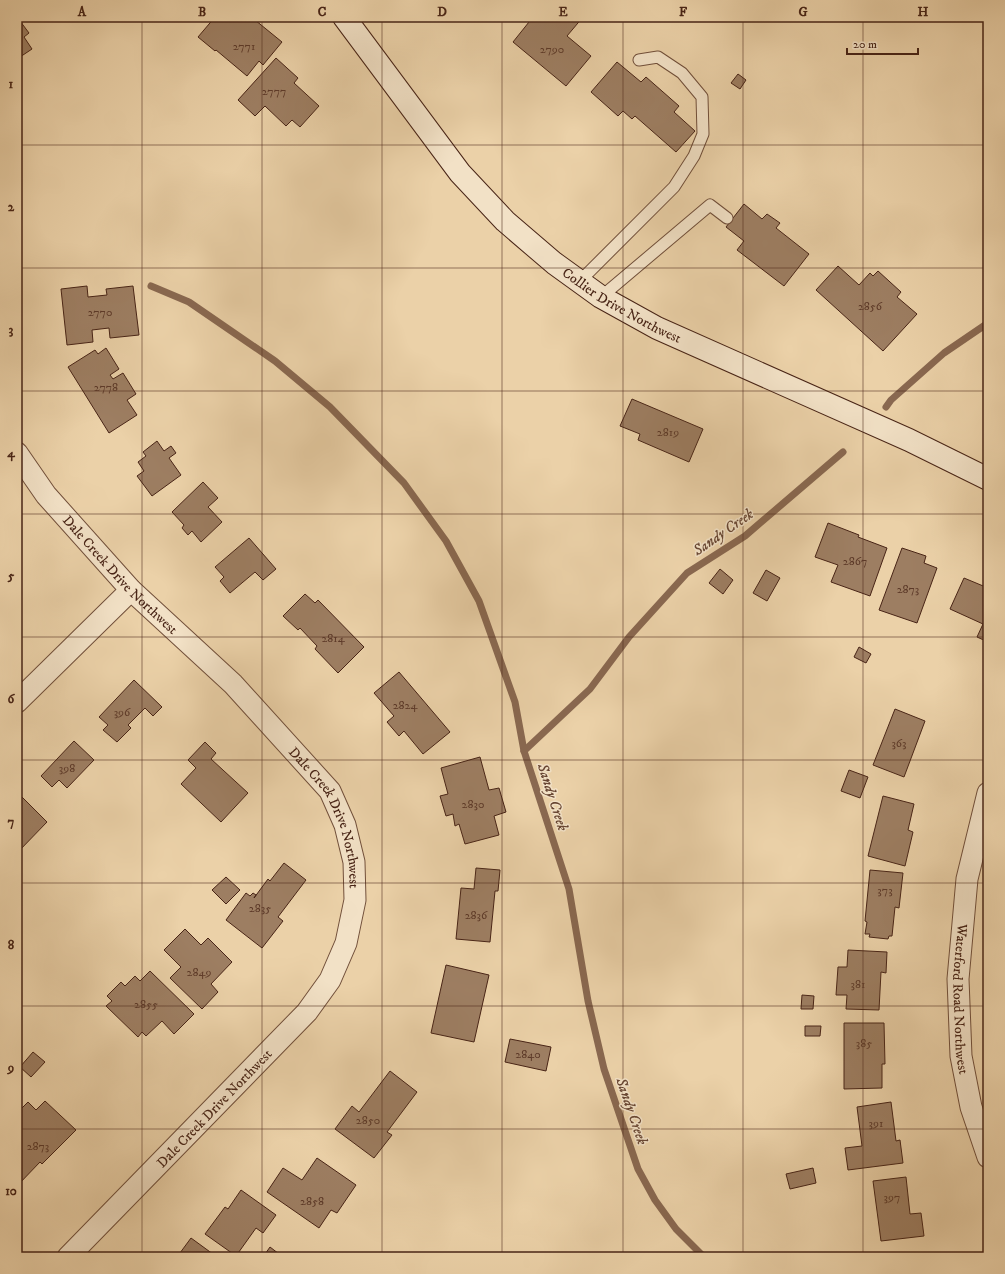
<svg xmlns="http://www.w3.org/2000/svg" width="1005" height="1274" font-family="'IM FELL DW Pica',serif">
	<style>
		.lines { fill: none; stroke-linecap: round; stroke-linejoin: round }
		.stream { stroke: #896850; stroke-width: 7 }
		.building { fill: #9d7e62; stroke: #482416 }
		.service-casing { stroke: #714f3a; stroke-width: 13 }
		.minor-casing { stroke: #714f3a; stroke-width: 23 }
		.secondary-casing { stroke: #482416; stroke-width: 24 }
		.service { stroke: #f2e1c6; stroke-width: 11 }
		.minor { stroke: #f2e1c6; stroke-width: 21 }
		.secondary { stroke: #f2e1c6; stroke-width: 22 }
		.grid { fill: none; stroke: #482416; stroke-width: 1; stroke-opacity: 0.55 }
		.labels { text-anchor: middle; stroke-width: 3; stroke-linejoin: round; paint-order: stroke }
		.number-label { font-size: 12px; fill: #5d3a29 }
		.street-label { font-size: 14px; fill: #482416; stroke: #f2e1c6 }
		.water-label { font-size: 15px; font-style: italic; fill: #684633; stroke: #f2e1c6 }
		.neatline { fill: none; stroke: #482416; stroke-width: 1.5 }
		.grid-label { font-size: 13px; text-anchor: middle; font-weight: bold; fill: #482416 }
	</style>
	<rect width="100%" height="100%" fill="#ebd1a8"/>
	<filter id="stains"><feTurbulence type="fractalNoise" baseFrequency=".005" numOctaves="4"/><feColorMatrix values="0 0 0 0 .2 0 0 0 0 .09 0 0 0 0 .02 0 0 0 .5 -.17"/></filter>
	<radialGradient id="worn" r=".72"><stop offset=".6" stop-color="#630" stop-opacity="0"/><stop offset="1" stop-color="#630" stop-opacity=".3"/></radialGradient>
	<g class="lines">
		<g class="stream">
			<path d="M151 286 189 302 275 361 330 407 404 483 446 541 479 601 515 702 524 751 569 889 588 1001 604 1069 638 1169 655 1200 676 1229 704 1257"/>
			<path d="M886 407 891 400 944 353 988 323"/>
			<path d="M524 751 590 689 629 637 687 573 745 536 843 452"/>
		</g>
	</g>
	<g class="building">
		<path d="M17 17 29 33 24 37 32 49 17 59Z"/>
		<path d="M215 17H257L255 20 282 42 263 65 259 61 247 76 216 50 215 51 198 37Z"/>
		<path d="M533 17H543L547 20 550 17H583L567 36 591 56 566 86 513 42Z"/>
		<path d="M276 58 298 78 294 83 319 106 300 127 292 120 286 126 265 106 255 116 238 100Z"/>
		<path d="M617 62 641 82 646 77 679 106 674 112 695 131 676 152 635 116 632 119 623 111 618 116 591 92Z"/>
		<path d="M738 74 746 80 740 89 731 83Z"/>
		<path d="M744 204 762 219 767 214 780 223 776 228 809 254 784 286 737 250 744 241 726 227Z"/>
		<path d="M838 266 859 285 870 273 873 276 878 271 901 292 897 297 917 314 883 351 816 290Z"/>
		<path d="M87 286 88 297 107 295 106 289 133 286 139 335 110 338 109 328 92 330 93 342 67 345 61 289Z"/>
		<path d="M106 348 119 369 110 375 113 379 123 373 136 394 127 400 137 415 109 433 68 367 95 350 98 354Z"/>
		<path d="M632 399 703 429 689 462 638 440 640 434 620 426Z"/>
		<path d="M157 441 164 451 171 446 176 453 169 458 181 475 152 496 137 476 144 471 138 462 146 456 143 452Z"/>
		<path d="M203 482 218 498 208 507 222 522 201 542 192 531 188 535 182 528 184 525 172 512Z"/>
		<path d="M828 523 859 535 858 537 887 548 870 596 831 582 838 565 815 557Z"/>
		<path d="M249 538 276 569 263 580 255 572 230 593 220 581 224 577 215 567Z"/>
		<path d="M902 548 926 556 924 563 937 568 917 623 879 610Z"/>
		<path d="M720 569 733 580 723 594 709 583Z"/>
		<path d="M766 570 780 578 767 601 753 593Z"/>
		<path d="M964 578 988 588V642L977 637 983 624 950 609Z"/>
		<path d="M305 594 315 603 318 600 364 647 338 673 315 649 317 646 300 628 298 630 283 616Z"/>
		<path d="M859 647 871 654 866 663 854 657Z"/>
		<path d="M399 672 450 732 423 754 404 731 399 736 387 722 394 716 374 693Z"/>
		<path d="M134 680 162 707 153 716 145 708 128 725 131 728 117 742 103 730 108 725 99 717Z"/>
		<path d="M895 709 925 721 904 777 873 765Z"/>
		<path d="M74 741 94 760 67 788 59 780 52 787 41 776Z"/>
		<path d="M205 742 216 753 211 759 248 793 221 822 181 784 196 768 188 760Z"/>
		<path d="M480 757 489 790 499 788 506 812 494 816 499 835 465 844 459 824 455 826 453 814 446 816 440 796 448 794 441 768Z"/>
		<path d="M849 770 868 777 860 798 841 791Z"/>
		<path d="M19 794 47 822 17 853V796Z"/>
		<path d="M883 796 914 804 908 830 913 832 905 866 868 856Z"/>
		<path d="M284 863 306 880 278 917 283 921 262 948 226 920 246 893 250 896 253 893 256 895 254 898 268 879 270 881Z"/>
		<path d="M476 868 500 870 498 891H495L490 942 456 939 461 888 474 889Z"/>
		<path d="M870 870 903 873 899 908 895 907 892 936H889L888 939 869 937 870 934H865L867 922 865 921Z"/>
		<path d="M226 877 240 890 226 904 212 890Z"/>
		<path d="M185 929 201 945 208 938 232 962 211 984 218 992 202 1009 170 978 181 967 164 950Z"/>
		<path d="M848 950 887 952 886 973 881 972 879 1010 846 1009 847 995H836L838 967H847Z"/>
		<path d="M446 965 489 975 474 1042 431 1033Z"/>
		<path d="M150 971 194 1014 174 1034 162 1021 146 1036 142 1032 138 1037 106 1006 112 1001 107 996 121 982 125 986 135 976 140 981Z"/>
		<path d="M802 995 814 996 813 1009H801Z"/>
		<path d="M844 1023H884L885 1064H882V1088L844 1089Z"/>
		<path d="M805 1026H821L820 1036H805Z"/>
		<path d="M510 1039 551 1047 546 1071 505 1062Z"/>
		<path d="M33 1052 45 1062 31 1077 20 1067Z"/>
		<path d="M390 1071 417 1092 387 1132 392 1135 374 1158 335 1129 352 1106 359 1112Z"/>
		<path d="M45 1101 76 1130 42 1164 40 1162 17 1186V1113L28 1102 36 1110Z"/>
		<path d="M891 1102 896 1141 900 1140 903 1163 848 1170 845 1148 862 1146 857 1107Z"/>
		<path d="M317 1158 356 1185 337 1213 331 1210 319 1228 267 1192 283 1168 302 1180Z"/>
		<path d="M813 1168 816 1183 790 1189 786 1174Z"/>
		<path d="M906 1177 910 1214 921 1213 924 1236 881 1241 873 1181Z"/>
		<path d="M241 1190 276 1215 263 1233 256 1228 236 1256 205 1234 225 1207 228 1209Z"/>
		<path d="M191 1238 217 1257H177Z"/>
		<path d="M270 1247 283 1257H263Z"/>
	</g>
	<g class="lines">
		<defs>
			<g id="service">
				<path d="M579 282 674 187 694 156 703 134 702 97 682 73 658 57 639 60"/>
				<path d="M601 297 710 205 727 218"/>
			</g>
			<g id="minor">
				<path id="s1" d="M17 453 46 495 131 590 233 684 330 791 345 825 354 862 355 900 346 943 330 980 307 1012 68 1257"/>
				<path d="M17 702 131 590"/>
				<path id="s2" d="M988 793 967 879 958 979 961 1056 971 1107 988 1157"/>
			</g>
			<g id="secondary">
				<path id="s3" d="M344 17 460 173 505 221 554 263 601 297 657 328 909 440 988 479"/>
			</g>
		</defs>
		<use href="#service" class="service-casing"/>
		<use href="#minor" class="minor-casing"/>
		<use href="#secondary" class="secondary-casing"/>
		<use href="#service" class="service"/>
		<use href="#minor" class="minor"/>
		<use href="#secondary" class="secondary"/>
	</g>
	<path class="grid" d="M142 17V1257M262 17V1257M382 17V1257M502 17V1257M623 17V1257M743 17V1257M863 17V1257M17 145H988M17 268H988M17 391H988M17 514H988M17 637H988M17 760H988M17 883H988M17 1006H988M17 1129H988"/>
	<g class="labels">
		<g class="number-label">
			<text x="244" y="50">2771</text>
			<text x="552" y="53">2790</text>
			<text x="274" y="95">2777</text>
			<text x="870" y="310">2856</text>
			<text x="100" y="316">2770</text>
			<text x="106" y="391">2778</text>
			<text x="668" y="436">2819</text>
			<text x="855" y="565">2867</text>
			<text x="908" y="593">2873</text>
			<text x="333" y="642">2814</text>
			<text x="405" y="709">2824</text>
			<text x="122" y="716">396</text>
			<text x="899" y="747">363</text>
			<text x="67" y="772">398</text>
			<text x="473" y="808">2830</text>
			<text x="885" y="894">373</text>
			<text x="260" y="912">2835</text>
			<text x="476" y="919">2836</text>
			<text x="199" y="976">2849</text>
			<text x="858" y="988">381</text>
			<text x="146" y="1008">2855</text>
			<text x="864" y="1047">385</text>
			<text x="528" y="1058">2840</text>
			<text x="368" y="1124">2850</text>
			<text x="876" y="1127">391</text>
			<text x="38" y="1150">2873</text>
			<text x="892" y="1201">397</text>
			<text x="312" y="1205">2858</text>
		</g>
		<g class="street-label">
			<text dy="5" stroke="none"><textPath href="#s3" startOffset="405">Collier Drive Northwest</textPath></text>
			<text dy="5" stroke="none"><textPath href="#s1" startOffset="160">Dale Creek Drive Northwest</textPath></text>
			<text dy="5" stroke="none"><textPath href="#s1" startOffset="484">Dale Creek Drive Northwest</textPath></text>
			<text dy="5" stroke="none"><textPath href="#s2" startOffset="209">Waterford Road Northwest</textPath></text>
			<text transform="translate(214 1108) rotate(-46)" y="5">Dale Creek Drive Northwest</text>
		</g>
		<g class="water-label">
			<text transform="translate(723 532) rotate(-35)" y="5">Sandy Creek</text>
			<text transform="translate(553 797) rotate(72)" y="5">Sandy Creek</text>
			<text transform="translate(632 1111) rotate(71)" y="5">Sandy Creek</text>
		</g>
	</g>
	<rect width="1005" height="1274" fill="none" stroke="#ebd1a8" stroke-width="44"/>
	<path d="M847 48v6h71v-6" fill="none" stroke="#482416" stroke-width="2"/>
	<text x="853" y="48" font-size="12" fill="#482416" stroke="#f2e1c6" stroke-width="3" paint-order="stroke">20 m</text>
	<rect x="22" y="22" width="961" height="1230" class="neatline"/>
	<g class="grid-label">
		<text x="82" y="16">A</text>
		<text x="202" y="16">B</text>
		<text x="322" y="16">C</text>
		<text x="442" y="16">D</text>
		<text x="563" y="16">E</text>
		<text x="683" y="16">F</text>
		<text x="803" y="16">G</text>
		<text x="923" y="16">H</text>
		<text x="11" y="88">1</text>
		<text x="11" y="211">2</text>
		<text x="11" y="334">3</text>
		<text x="11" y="457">4</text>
		<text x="11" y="580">5</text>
		<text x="11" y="703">6</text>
		<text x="11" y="826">7</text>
		<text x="11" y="949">8</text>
		<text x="11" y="1072">9</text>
		<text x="11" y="1195">10</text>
	</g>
	<rect width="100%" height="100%" filter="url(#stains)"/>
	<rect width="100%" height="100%" fill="url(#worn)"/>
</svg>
